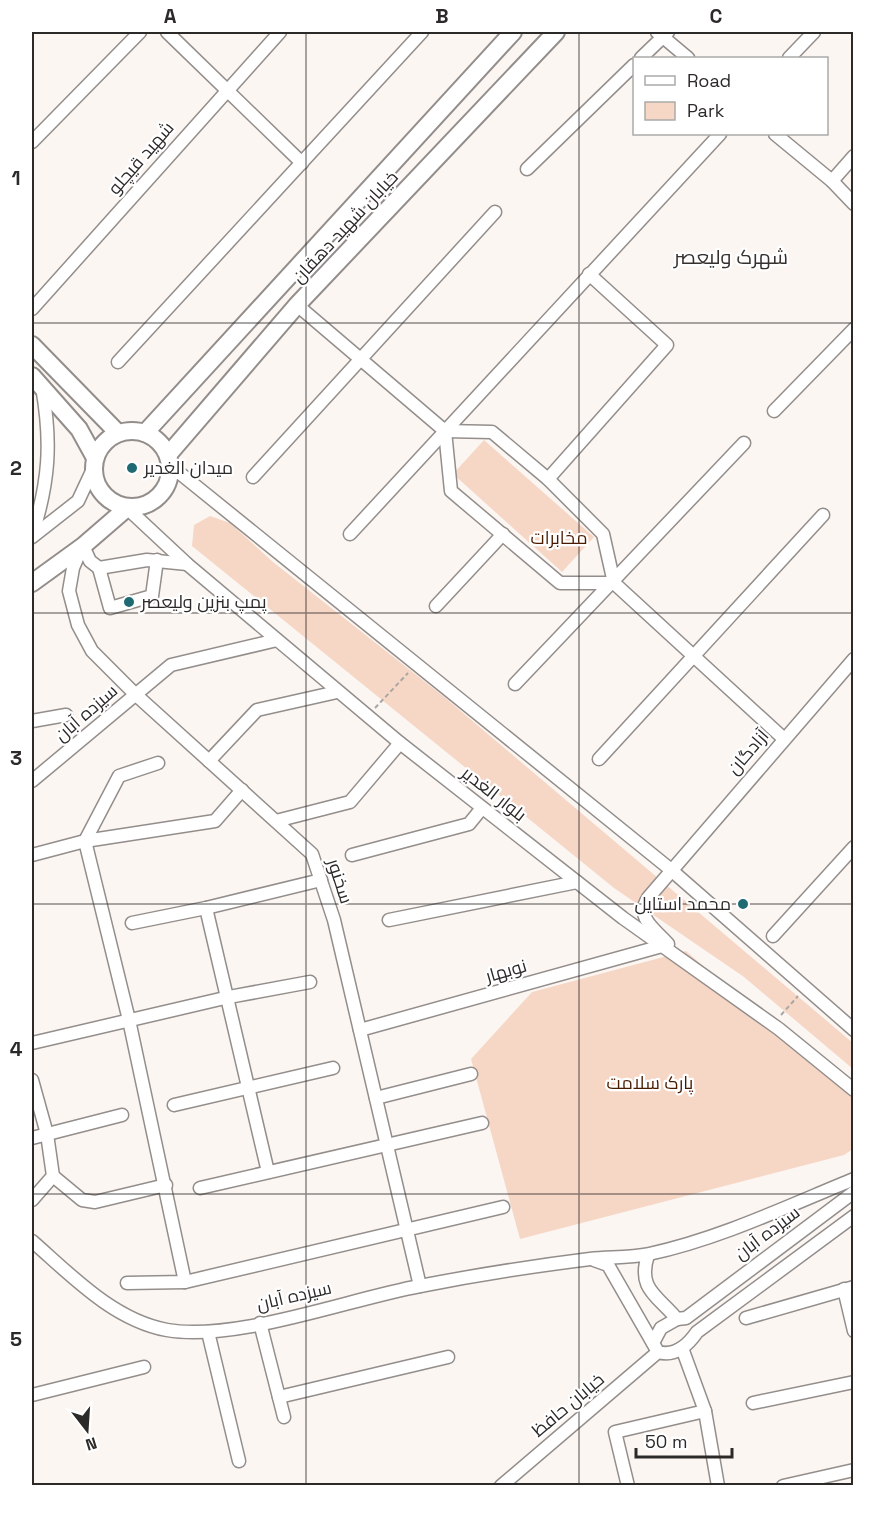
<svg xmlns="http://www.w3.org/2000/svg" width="885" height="1517" font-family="'Space Grotesk',Cairo,sans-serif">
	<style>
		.green { fill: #f6d7c6 }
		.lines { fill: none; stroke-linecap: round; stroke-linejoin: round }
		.minor-casing { stroke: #938e8b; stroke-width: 15 }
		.major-casing { stroke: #938e8b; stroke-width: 20 }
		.path { stroke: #aaa6a4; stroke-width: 2; stroke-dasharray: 4.5 3; stroke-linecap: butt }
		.minor { stroke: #fff; stroke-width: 12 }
		.major { stroke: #fff; stroke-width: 16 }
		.grid { fill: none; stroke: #2c2a29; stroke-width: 1.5; stroke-opacity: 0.55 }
		.poi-dot { fill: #1f6973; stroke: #fff; stroke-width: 2 }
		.labels { text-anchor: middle; stroke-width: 4.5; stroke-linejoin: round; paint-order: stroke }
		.street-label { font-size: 18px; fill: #2c2a29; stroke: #fff }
		.poi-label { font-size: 18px; fill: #2c2a29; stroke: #fff; text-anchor: start }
		.park-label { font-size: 18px; fill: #491c00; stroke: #fff }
		.neighbourhood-label { font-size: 20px; fill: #36312f; stroke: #fff }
		.neatline { fill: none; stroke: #2c2a29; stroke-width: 2 }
		.grid-label { font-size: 20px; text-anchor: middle; font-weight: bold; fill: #2c2a29 }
	</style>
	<rect width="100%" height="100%" fill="#fcf6f3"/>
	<g class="green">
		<path d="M484 440 594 537 562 572 453 474Z"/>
		<path d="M210 516 230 523 273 562 443 696 853 1043V1069L744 977 614 888 192 546 194 525Z"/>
		<path d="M686 951 853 1098V1149L844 1155 520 1239 471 1059 532 992Z"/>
	</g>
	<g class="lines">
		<defs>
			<g id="minor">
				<path d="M167 32 302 163"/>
				<path d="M657 32 688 58"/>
				<path d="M641 58 668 32"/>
				<path d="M789 58 814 32"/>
				<path d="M775 134 832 181 854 204"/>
				<path d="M32 142 140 32"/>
				<path d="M527 169 634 65"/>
				<path d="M832 181 854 156"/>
				<path d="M297 305 445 431 492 432 548 479 603 534 614 583"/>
				<path d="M32 309 280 32"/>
				<path d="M118 362 422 32"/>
				<path d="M774 411 854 329"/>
				<path d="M445 431 451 491 560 583H614"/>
				<path d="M171 466 670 869 854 1030"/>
				<path d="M253 477 495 212"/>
				<path d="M548 479 667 345 589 274"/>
				<path d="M127 508 187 564 400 743 623 918 779 1029 854 1090"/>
				<path d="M350 534 720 134"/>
				<path d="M32 536C49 482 52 443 42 387"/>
				<path d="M32 537 78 501 93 469"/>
				<path d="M83 546 90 561 99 568 147 560 187 564"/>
				<path d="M82 547 73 568 69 591 78 625 92 651 135 694 312 854 334 920 420 1286"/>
				<path d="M99 568 110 608 152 596 157 560"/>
				<path d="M614 583 783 738"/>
				<path d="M436 606 503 534"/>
				<path d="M515 684 744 443"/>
				<path d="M32 721 66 715"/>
				<path d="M599 759 823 515"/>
				<path d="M209 761 257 710 337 692"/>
				<path d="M158 763 119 776 85 841 129 1020 185 1282"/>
				<path d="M32 781 171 665 277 640"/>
				<path d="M276 821 350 802 400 743"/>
				<path d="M32 855 85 841 215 821 242 790"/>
				<path d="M352 855 469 824 482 808"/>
				<path d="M206 908 268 1172"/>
				<path d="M389 920 577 882"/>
				<path d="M132 923 206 908 321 880"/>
				<path d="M773 936 854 847"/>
				<path d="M668 944C655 929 635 918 648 898L854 659"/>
				<path d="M360 1030 662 946"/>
				<path d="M32 1043 229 997 310 982"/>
				<path d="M32 1080 47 1134 53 1176 32 1200"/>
				<path d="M376 1098 471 1074"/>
				<path d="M174 1105 333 1068"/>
				<path d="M32 1138 122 1115"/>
				<path d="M53 1176 82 1200 95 1202 166 1185"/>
				<path d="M200 1188 482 1123"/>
				<path d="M32 1241C71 1275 113 1320 167 1330 236 1342 349 1299 420 1286 476 1275 534 1266 590 1259 610 1257 630 1258 649 1254 719 1239 788 1206 854 1179"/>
				<path d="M648 1255C637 1289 657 1295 677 1319L686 1318 854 1192"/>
				<path d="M594 1260 608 1265 658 1352C675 1357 688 1345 697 1332L854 1216"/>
				<path d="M127 1283 185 1282 503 1207"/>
				<path d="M844 1289 854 1331"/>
				<path d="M746 1318 854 1287"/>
				<path d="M260 1323 284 1417"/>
				<path d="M208 1332 239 1461"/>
				<path d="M653 1343 661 1328 677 1319"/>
				<path d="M682 1348 705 1411 718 1486"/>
				<path d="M32 1395 144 1367"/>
				<path d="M279 1397 448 1357"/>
				<path d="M753 1403 854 1382"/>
				<path d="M501 1486 658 1352"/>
				<path d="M628 1486 615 1432 705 1411"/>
				<path d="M783 1486 854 1470"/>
			</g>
			<g id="major">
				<path d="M32 345 118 433"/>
				<path d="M32 376 79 429 95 458"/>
				<circle cx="132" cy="469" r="38"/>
				<path d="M145 433 513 32"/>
				<path d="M168 455 297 305 556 32"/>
				<path d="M32 583 83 546 127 508"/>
			</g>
		</defs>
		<use href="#minor" class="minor-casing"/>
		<use href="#major" class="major-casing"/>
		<g class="path">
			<path d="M375 708 408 673"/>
			<path d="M781 1015 798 996"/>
		</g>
		<use href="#minor" class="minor"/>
		<use href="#major" class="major"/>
	</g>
	<path class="grid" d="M306 32V1486M579 32V1486M32 323H854M32 613H854M32 904H854M32 1194H854"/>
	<g class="poi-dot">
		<circle cx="132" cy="468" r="6"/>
		<circle cx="129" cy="602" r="6"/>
		<circle cx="743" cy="904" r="6"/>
	</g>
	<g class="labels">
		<g class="street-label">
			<text transform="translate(141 158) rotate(-49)" y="6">شهید قیچلو</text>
			<text transform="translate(345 227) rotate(-47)" y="6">خیابان شهید دهقان</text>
			<text transform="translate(86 713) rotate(-41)" y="6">سیزده آبان</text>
			<text transform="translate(748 752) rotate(-49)" y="6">آزادگان</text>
			<text transform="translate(494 794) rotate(38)" y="6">بلوار الغدیر</text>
			<text transform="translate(340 881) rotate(72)" y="6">سخنور</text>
			<text transform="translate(506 971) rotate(-16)" y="6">نوبهار</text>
			<text transform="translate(767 1233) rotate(-37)" y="6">سیزده آبان</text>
			<text transform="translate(294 1296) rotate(-13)" y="6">سیزده آبان</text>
			<text transform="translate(568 1405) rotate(-40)" y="6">خیابان حافظ</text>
		</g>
		<g class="poi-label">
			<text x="144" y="474">میدان الغدیر</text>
			<text x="141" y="608">پمپ بنزین ولیعصر</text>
			<text x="731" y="910" text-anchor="end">محمد استایل</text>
		</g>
		<g class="park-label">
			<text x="559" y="544">مخابرات</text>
			<text x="650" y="1089">پارک سلامت</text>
		</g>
		<g class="neighbourhood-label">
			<text x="731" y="264">شهرک ولیعصر</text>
		</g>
	</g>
	<rect width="885" height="1517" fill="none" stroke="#ffffff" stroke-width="66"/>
	<rect x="633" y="57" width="195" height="78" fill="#ffffff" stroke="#abaaa9" stroke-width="1.5"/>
	<rect x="645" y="76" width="30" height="9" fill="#ffffff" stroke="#abaaa9" stroke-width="1.5"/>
	<text x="687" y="87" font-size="18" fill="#2c2a29">Road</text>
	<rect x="645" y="102" width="30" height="18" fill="#f6d7c6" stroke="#abaaa9" stroke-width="1.5"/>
	<text x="687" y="117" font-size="18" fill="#2c2a29">Park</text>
	<g transform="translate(87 1430) rotate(163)" stroke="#ffffff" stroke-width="4.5" paint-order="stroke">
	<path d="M0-4.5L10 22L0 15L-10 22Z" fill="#2c2a29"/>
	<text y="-9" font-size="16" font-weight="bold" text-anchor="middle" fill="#2c2a29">N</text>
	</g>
	<path d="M636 1448v9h96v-9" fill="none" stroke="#2c2a29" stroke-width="3"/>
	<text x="645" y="1448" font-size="18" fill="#2c2a29" stroke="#ffffff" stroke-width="4.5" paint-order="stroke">50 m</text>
	<rect x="33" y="33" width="819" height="1451" class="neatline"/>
	<g class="grid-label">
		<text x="170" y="23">A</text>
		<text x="442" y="23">B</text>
		<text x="716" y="23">C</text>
		<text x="16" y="185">1</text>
		<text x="16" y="475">2</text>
		<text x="16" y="765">3</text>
		<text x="16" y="1056">4</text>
		<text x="16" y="1346">5</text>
	</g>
</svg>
